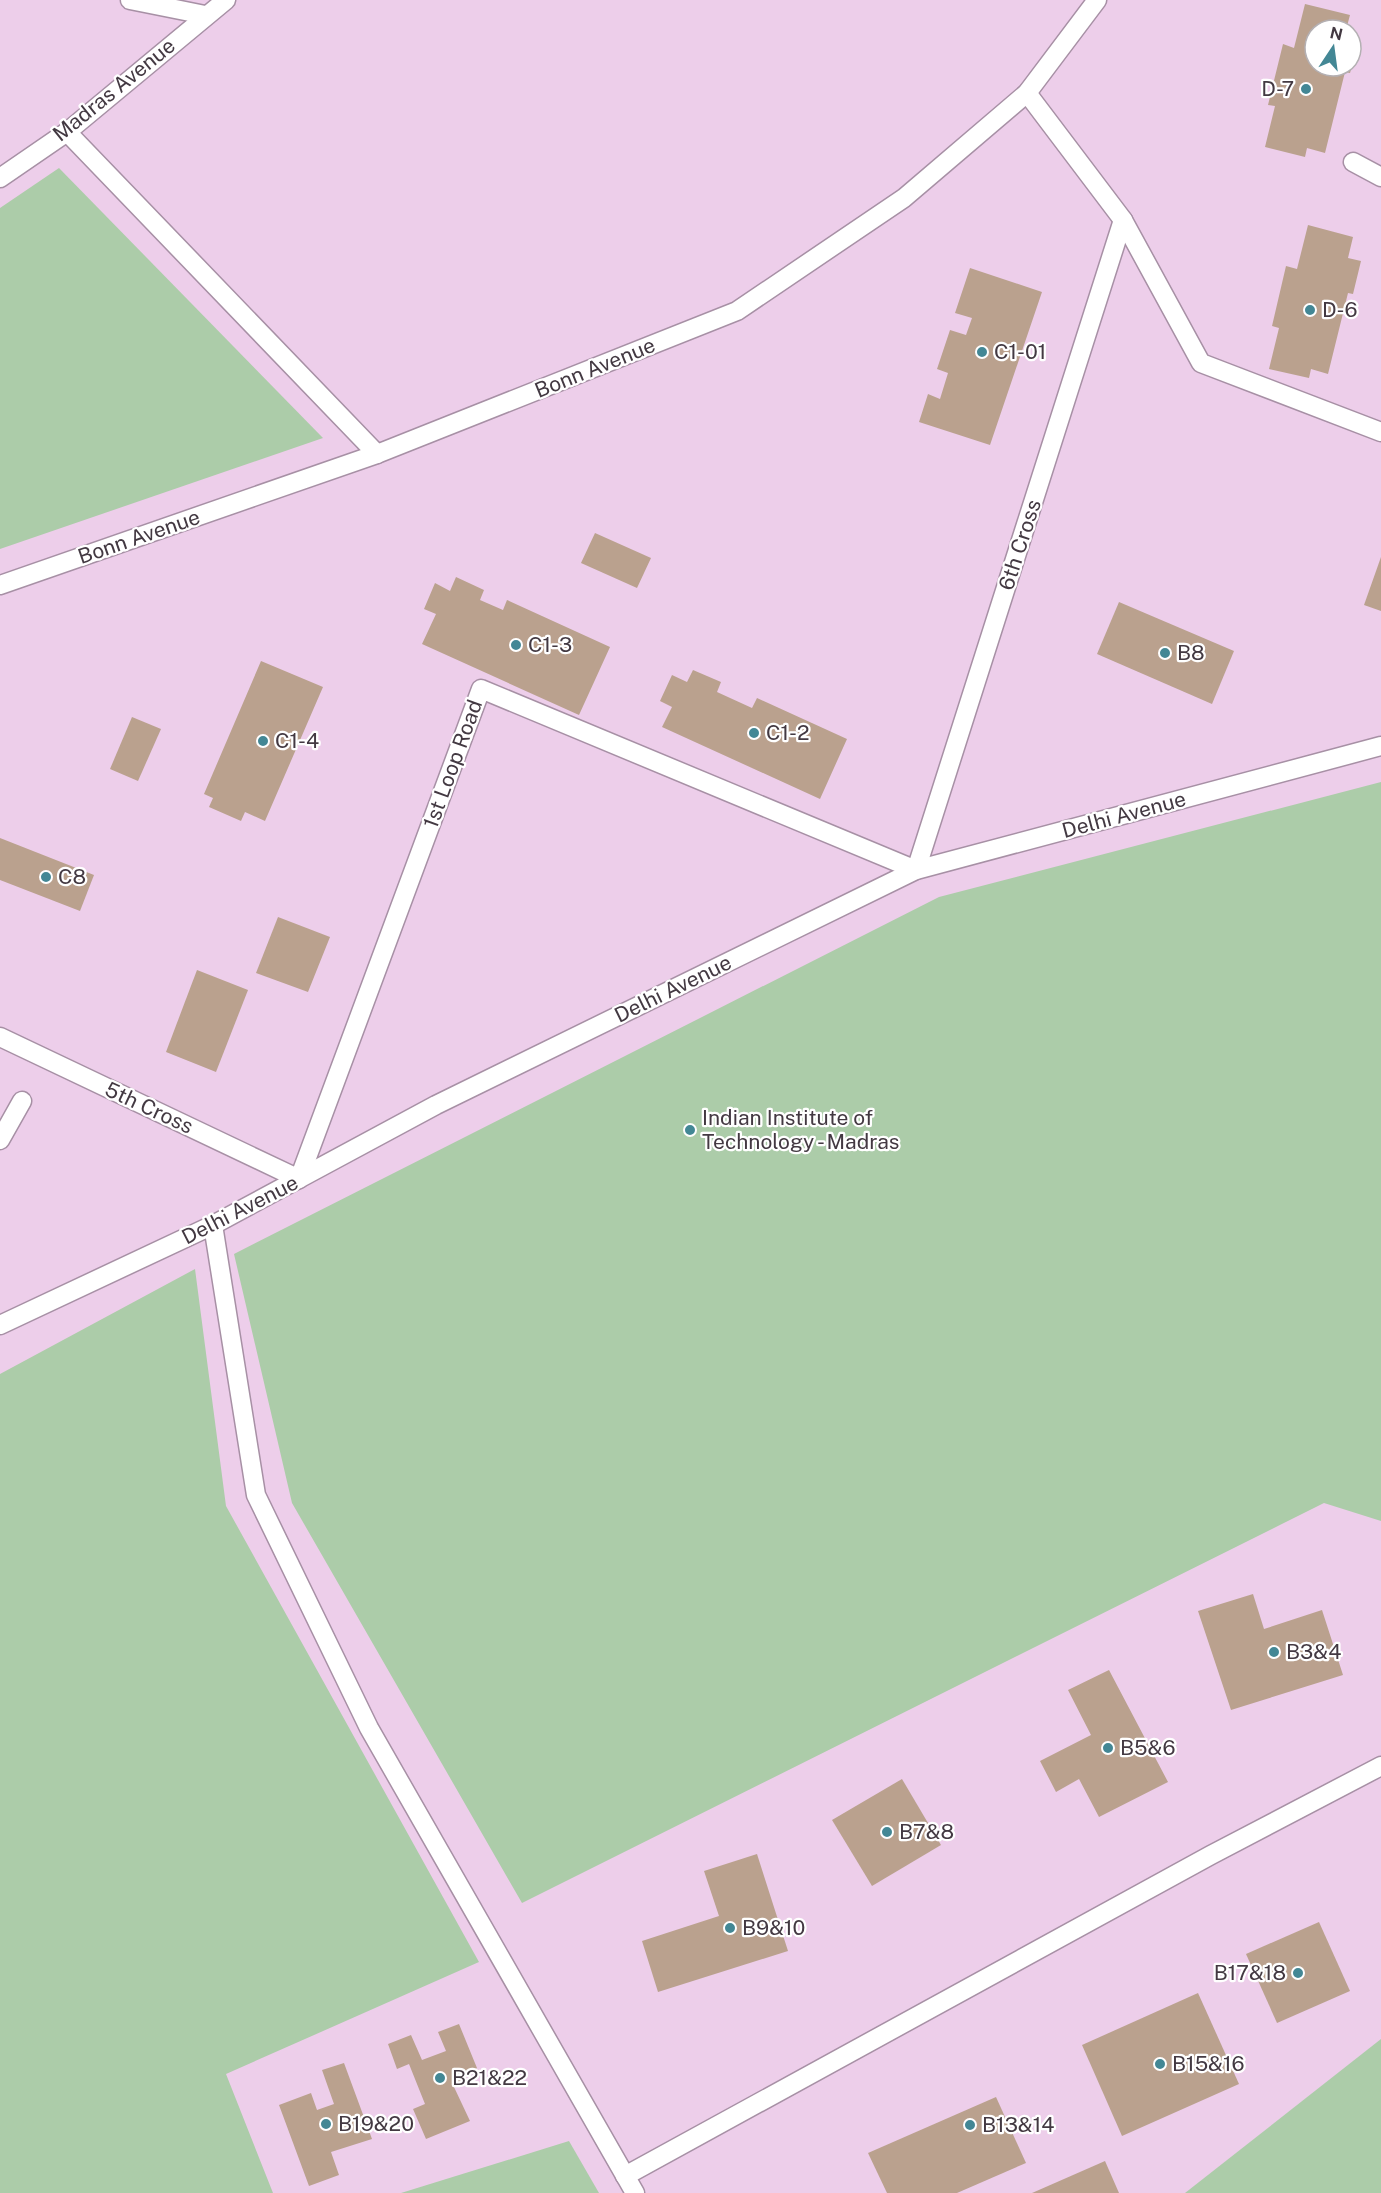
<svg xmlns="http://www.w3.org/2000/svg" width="1381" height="2193" font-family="'Public Sans',sans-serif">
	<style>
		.built { fill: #edceea; fill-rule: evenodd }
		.green { fill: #accca9 }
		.building { fill: #baa18e }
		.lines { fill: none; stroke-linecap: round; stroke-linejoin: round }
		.lane-casing { stroke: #a790a5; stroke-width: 21 }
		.lane { stroke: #fff; stroke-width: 18 }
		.poi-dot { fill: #438795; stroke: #fff; stroke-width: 2 }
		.labels { text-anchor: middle; stroke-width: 4.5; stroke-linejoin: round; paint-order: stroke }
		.poi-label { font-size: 21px; fill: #433942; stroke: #fff; text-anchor: start }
		.street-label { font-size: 21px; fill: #433942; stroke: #fff }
	</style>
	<rect width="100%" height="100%" fill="#f2d9ef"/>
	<path class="built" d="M0 0H1381V2193H0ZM1315 30H1351V66H1315Z"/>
	<g class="green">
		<path d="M59 168 323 438 0 549V208Z"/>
		<path d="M1381 782V1521L1324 1503 522 1903 292 1503 234 1254 939 897Z"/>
		<path d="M195 1269 226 1506 479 1962 226 2074 273 2193H0V1374Z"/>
		<path d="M1381 2039V2193H1185Z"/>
		<path d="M569 2141 599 2193H401Z"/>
	</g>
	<g class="building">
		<path d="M1305 4 1350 15 1346 30H1315V66H1352L1350 73 1345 72 1325 153 1307 148 1305 157 1265 147 1275 106 1268 105 1283 44 1294 48Z"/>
		<path d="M1351 39 1358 40 1352 65 1351 64Z"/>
		<path d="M1308 225 1353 237 1348 258 1361 261 1353 294 1348 293 1328 374 1311 369 1309 378 1269 369 1279 328 1272 326 1286 266 1297 269Z"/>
		<path d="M970 268 1042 292 990 445 919 422 928 394 940 399 948 373 937 369 950 330 966 335 972 318 955 313Z"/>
		<path d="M595 533 651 558 637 588 581 563Z"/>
		<path d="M1381 557V611L1364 605Z"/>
		<path d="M456 577 484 590 480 600 503 610 507 600 610 647 579 715 422 644 436 614 424 609 435 583 450 591Z"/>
		<path d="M1119 602 1234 651 1212 704 1097 654Z"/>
		<path d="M261 661 323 687 265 821 245 812 241 821 209 807 213 798 204 794Z"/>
		<path d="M693 670 721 682 717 692 752 708 757 698 847 739 820 799 662 727 672 707 660 701 672 675 687 682Z"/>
		<path d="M132 717 161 729 138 781 110 769Z"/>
		<path d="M0 838 94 875 80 911 0 880Z"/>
		<path d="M278 917 330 937 308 992 256 973Z"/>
		<path d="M197 970 248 990 216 1072 166 1052Z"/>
		<path d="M1253 1594 1264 1629 1322 1610 1343 1675 1231 1710 1198 1611Z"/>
		<path d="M1109 1670 1168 1782 1099 1817 1079 1779 1056 1792 1040 1761 1091 1735 1068 1690Z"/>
		<path d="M902 1779 941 1845 872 1886 832 1820Z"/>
		<path d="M757 1854 788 1951 658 1992 642 1941 719 1916 704 1871Z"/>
		<path d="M1319 1922 1350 1991 1277 2023 1246 1954Z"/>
		<path d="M1198 1993 1239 2084 1122 2136 1082 2045Z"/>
		<path d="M459 2024 477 2068 454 2087 470 2121 426 2139 413 2109 425 2104 409 2064 397 2069 388 2044 411 2035 422 2060 446 2051 438 2032Z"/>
		<path d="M344 2063 372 2139 331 2152 339 2175 309 2186 279 2105 311 2093 317 2110 334 2104 322 2070Z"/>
		<path d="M996 2097 1026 2163 957 2193H887L868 2153Z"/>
		<path d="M1105 2161 1119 2193H1032Z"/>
	</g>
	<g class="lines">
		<defs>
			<g id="lane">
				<path d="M130 0 205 15"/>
				<path d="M1027 93 1123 220 1201 363 1381 432"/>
				<path d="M67 132 377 454"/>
				<path d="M1353 162 1381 177"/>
				<path d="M0 178 67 132 226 0"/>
				<path d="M0 585 377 454 737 311 904 198 1027 93 1097 0"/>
				<path d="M0 1037 299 1179 481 689 916 870 1123 220"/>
				<path d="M0 1140 22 1101"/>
				<path d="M213 1225 256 1495 369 1728 635 2193"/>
				<path d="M0 1325 213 1225 436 1105 916 870 1381 746"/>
				<path d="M625 2176 1211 1855 1381 1766"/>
			</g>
		</defs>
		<use href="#lane" class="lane-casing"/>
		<use href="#lane" class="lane"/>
	</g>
	<g class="poi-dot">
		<circle cx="1306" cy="89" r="6"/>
		<circle cx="1310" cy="310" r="6"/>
		<circle cx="982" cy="352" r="6"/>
		<circle cx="516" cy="645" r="6"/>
		<circle cx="1165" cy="653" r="6"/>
		<circle cx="754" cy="733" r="6"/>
		<circle cx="263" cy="741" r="6"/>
		<circle cx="46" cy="877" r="6"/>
		<circle cx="690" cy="1130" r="6"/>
		<circle cx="1274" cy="1652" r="6"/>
		<circle cx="1108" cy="1748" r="6"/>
		<circle cx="887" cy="1832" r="6"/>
		<circle cx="730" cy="1928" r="6"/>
		<circle cx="1298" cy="1973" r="6"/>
		<circle cx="1160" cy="2064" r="6"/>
		<circle cx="440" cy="2078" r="6"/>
		<circle cx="326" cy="2124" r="6"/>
		<circle cx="970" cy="2125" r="6"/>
	</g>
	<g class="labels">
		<g class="poi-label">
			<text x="1294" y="96" text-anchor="end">D-7</text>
			<text x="1322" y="317">D-6</text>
			<text x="994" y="359">C1-01</text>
			<text x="528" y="652">C1-3</text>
			<text x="1177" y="660">B8</text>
			<text x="766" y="740">C1-2</text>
			<text x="275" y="748">C1-4</text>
			<text x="58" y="884">C8</text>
			<text x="702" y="1125">Indian Institute of<tspan x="702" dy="24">Technology - Madras</tspan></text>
			<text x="1286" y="1659">B3&amp;4</text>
			<text x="1120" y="1755">B5&amp;6</text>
			<text x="899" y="1839">B7&amp;8</text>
			<text x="742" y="1935">B9&amp;10</text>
			<text x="1286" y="1980" text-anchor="end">B17&amp;18</text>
			<text x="1172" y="2071">B15&amp;16</text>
			<text x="452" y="2085">B21&amp;22</text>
			<text x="338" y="2131">B19&amp;20</text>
			<text x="982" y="2132">B13&amp;14</text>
		</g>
		<g class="street-label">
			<text transform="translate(114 90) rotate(-39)" y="7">Madras Avenue</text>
			<text transform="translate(595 368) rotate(-22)" y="7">Bonn Avenue</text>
			<text transform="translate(139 537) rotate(-19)" y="7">Bonn Avenue</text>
			<text transform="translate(1020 545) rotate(-72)" y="7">6th Cross</text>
			<text transform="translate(453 764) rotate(-70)" y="7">1st Loop Road</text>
			<text transform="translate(1124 815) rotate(-15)" y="7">Delhi Avenue</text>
			<text transform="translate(673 989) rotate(-26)" y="7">Delhi Avenue</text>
			<text transform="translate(149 1108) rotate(25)" y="7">5th Cross</text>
			<text transform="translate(240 1210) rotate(-27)" y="7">Delhi Avenue</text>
		</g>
	</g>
	<g transform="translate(1333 48) rotate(13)"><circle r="28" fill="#ffffff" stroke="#b4b0b3" stroke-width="1.5"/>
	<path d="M0-4.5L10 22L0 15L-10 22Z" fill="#438795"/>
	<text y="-9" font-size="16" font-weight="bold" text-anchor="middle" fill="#433942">N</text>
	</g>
</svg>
